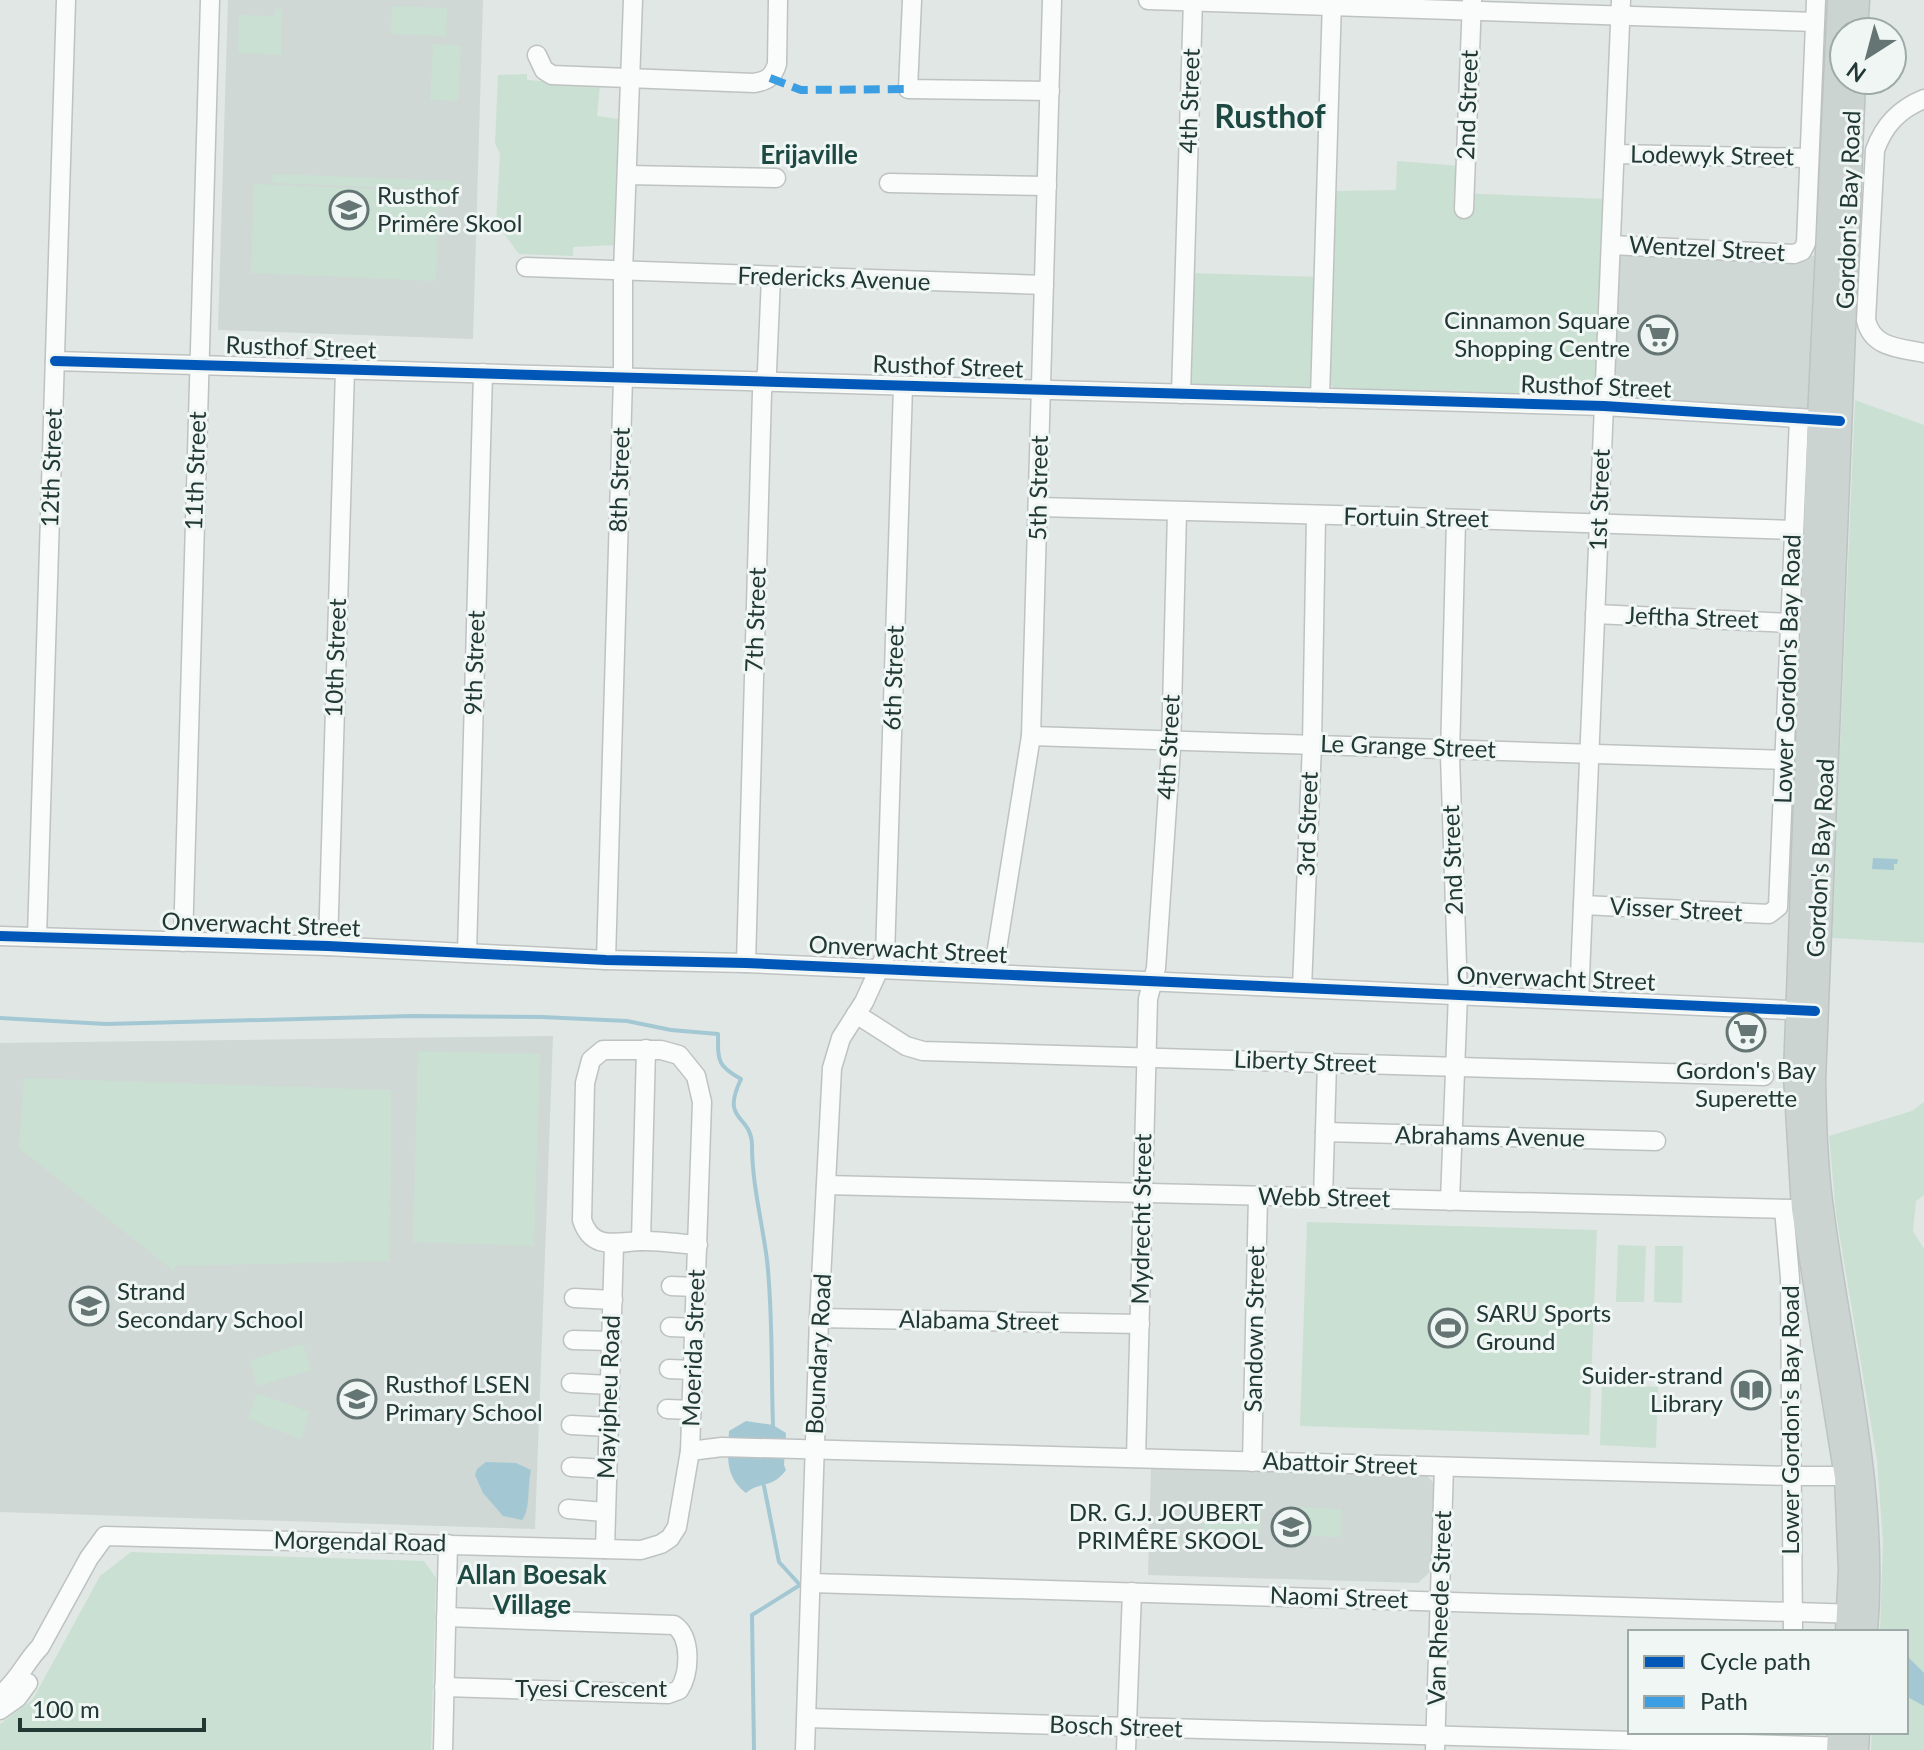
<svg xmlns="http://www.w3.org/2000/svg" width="1924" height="1750" font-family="Lato,sans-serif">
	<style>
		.built { fill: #cfd8d5 }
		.green { fill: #cae0d3 }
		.water { fill: #a3c8d4 }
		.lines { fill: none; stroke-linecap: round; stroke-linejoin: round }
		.stream { stroke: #a3c8d4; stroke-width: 4 }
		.minor-casing { stroke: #bec3c2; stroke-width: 21 }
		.major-casing { stroke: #bcc3c2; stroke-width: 25 }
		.minor { stroke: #fafbfb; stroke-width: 18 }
		.major { stroke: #ccd4d2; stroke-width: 22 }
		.quiet { stroke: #3c9ee2; stroke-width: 8; stroke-dasharray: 16 8; stroke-linecap: butt }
		.cycleway-casing { stroke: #eff6f3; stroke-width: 15 }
		.cycleway { stroke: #0057b8; stroke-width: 10 }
		.labels { text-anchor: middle; stroke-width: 6; stroke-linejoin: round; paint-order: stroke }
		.street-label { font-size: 24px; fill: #213835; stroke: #eff6f3 }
		.poi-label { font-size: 24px; fill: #213835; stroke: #eff6f3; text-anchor: start }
		.neighbourhood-label { font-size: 26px; font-weight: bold; fill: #1e4943; stroke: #eff6f3 }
		.district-label { font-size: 32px; font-weight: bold; fill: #1e4943; stroke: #eff6f3 }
	</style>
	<rect width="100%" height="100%" fill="#e1e7e5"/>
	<g class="built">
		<path d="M228 0H483L473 339 218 330Z"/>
		<path d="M1612 246 1836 257 1828 419 1604 408Z"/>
		<path d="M553 1036 535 1529 0 1512V1043Z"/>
		<path d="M1151 1468 1427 1476 1435 1484 1431 1571 1418 1583 1148 1575Z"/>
	</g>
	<g class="green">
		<path d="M392 6 447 8 446 36 391 34Z"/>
		<path d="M276 9H282L281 55 238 53 239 15 274 16Z"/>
		<path d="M433 44 461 46 458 101 430 100Z"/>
		<path d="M527 74V80L600 85 597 116 618 119 616 245 573 247V256L519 254 496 223 500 154 495 143 498 75Z"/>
		<path d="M1397 161 1461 166V193L1605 199 1597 395 1594 398 1338 392 1328 382 1332 191 1396 190Z"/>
		<path d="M273 174 458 181 457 190 272 183Z"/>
		<path d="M254 184 440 192 436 281 251 273Z"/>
		<path d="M1191 273 1320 277 1314 383 1306 390 1192 386 1189 384Z"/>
		<path d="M1855 400 1924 425V943L1832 938Z"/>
		<path d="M418 1051 540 1054 534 1246 413 1242Z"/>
		<path d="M24 1078 391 1090 390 1261 175 1266V1272L19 1148Z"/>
		<path d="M1924 1102V1195L1916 1201 1913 1231 1924 1249V1750H1871L1872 1732H1906V1632H1880L1883 1542 1877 1460 1836 1214 1829 1136 1912 1111Z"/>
		<path d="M1307 1222 1597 1230 1589 1435 1300 1426Z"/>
		<path d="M1618 1245 1646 1246 1644 1302H1616Z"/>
		<path d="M1655 1246H1683L1682 1303 1654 1302Z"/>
		<path d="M303 1344 311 1370 257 1386 250 1360Z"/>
		<path d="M1602 1384 1658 1387 1656 1448 1600 1445Z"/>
		<path d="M257 1393 310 1412 301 1439 248 1419Z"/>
		<path d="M1204 1505 1261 1507 1260 1534 1204 1532Z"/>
		<path d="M1285 1507 1342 1509 1341 1537 1285 1535Z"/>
		<path d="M131 1552 424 1561 436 1578 431 1750H0V1724L33 1699 100 1576Z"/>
	</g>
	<g class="water">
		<path d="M1873 858 1898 859 1897 864H1894V870L1872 869Z"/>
		<path d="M746 1421 773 1425 786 1433 784 1465 786 1470C773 1489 759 1481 746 1493 724 1476 728 1456 729 1431Z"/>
		<path d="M486 1462 516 1463 531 1470C527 1486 531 1509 522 1520L503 1516 483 1493 475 1475 477 1469Z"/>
		<path d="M1906 1655 1924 1673V1706L1906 1696Z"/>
	</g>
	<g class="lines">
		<g class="stream">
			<path d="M0 1018 106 1024 412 1016 542 1017 627 1021 671 1030 718 1034C718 1061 717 1066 741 1079 720 1123 751 1113 752 1145 752 1184 762 1221 767 1260 773 1314 771 1371 773 1425"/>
			<path d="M754 1750 752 1615 800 1585 779 1562 764 1486"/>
		</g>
		<defs>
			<g id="minor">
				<path d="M912 0 908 89 1050 91"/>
				<path d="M1148 0 1815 22"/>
				<path d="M537 55 544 70 552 75 754 83C767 81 773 77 777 64L778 0"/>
				<path d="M1924 99C1899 109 1884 125 1875 150L1866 320C1872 348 1900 348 1924 353"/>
				<path d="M1615 154 1809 158"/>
				<path d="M627 175 776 178"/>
				<path d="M889 183 1047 186"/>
				<path d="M1464 209 1472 0"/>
				<path d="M1611 245 1794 254 1802 251 1806 243 1816 0"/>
				<path d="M526 267 1044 285"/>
				<path d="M55 361 1604 406 1831 420"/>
				<path d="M1181 394 1193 0"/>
				<path d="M1320 398 1332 0"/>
				<path d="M1039 507C1291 513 1542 521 1794 530"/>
				<path d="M1595 614 1790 623"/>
				<path d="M1031 736 1785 760"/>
				<path d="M1583 905 1769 914 1778 907 1799 418"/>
				<path d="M0 936 328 946 606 960 746 963 1811 1011"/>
				<path d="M37 937 66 0"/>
				<path d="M183 942 210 0"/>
				<path d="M328 946 345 369"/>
				<path d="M467 953 483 373"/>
				<path d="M606 960 623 377V272L633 0"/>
				<path d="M746 963 762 392 767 371 771 277"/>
				<path d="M993 974 1031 736 1052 0"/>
				<path d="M1302 988 1312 744 1316 516"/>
				<path d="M1579 1000 1621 0"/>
				<path d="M856 1014 906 1046 923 1051 1764 1076"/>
				<path d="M1325 1132 1656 1141"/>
				<path d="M826 1185 1791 1209 1815 1208"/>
				<path d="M1323 1198 1327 1063"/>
				<path d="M1450 1201 1458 994 1450 756 1456 520"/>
				<path d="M1784 1209 1790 1278 1793 1632"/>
				<path d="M641 1241 646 1049"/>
				<path d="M671 1286 696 1287"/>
				<path d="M574 1298 613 1300"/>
				<path d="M819 1318 1140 1324"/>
				<path d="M670 1327 695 1328"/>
				<path d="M573 1340 611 1341"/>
				<path d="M669 1369 693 1370"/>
				<path d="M571 1383 610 1385"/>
				<path d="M667 1409 692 1410"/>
				<path d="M571 1425 608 1427"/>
				<path d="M690 1451 722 1447 1792 1476H1858"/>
				<path d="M1136 1458 1148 999 1156 968 1171 748 1177 512"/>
				<path d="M1252 1462 1258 1196"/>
				<path d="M571 1467 607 1469"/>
				<path d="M568 1509 605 1512"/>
				<path d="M605 1549 614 1245"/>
				<path d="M811 1583 1859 1614"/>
				<path d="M444 1687 668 1694 679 1690C690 1673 692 1637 674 1625L446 1617"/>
				<path d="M0 1695C18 1682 25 1662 40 1647L89 1558 105 1536 641 1550 661 1544 670 1538 677 1527 690 1451 702 1102 696 1076 679 1055 661 1050H603L591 1060 585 1083 582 1220C592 1251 616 1242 641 1241 659 1240 679 1244 698 1245"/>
				<path d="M0 1710 17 1698 28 1683"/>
				<path d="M807 1718 1851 1747"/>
				<path d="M443 1750 448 1544"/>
				<path d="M805 1750 819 1318 832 1068 841 1038 864 1002 885 956 903 386"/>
				<path d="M1126 1750 1132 1592"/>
				<path d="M1435 1750 1444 1467"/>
			</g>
			<g id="major">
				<path d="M1839 0 1819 419 1795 1075 1803 1209 1846 1477 1850 1569 1847 1632"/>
				<path d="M1856 32 1858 0"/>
				<path d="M1854 80 1814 1081C1815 1123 1816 1166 1822 1209 1840 1351 1878 1487 1866 1632"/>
				<path d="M1838 1750 1839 1732"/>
				<path d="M1857 1750 1858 1732"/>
			</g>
		</defs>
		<use href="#minor" class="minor-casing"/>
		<use href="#major" class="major-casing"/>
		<use href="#minor" class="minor"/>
		<use href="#major" class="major"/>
		<path class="quiet" d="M770 78 801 90 908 89"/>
		<defs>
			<g id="cycleway">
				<path d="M55 361 1604 406 1840 421"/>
				<path d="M0 936 328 946 606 960 746 963 1815 1011"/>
			</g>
		</defs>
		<use href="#cycleway" class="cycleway-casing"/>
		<use href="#cycleway" class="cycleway"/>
	</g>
	<defs>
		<symbol id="school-ring" viewBox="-11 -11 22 22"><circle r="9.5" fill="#eff6f3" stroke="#647573" stroke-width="1.5"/><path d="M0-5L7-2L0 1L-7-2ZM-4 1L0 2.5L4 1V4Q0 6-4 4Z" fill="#647573"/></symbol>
		<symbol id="supermarket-ring" viewBox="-11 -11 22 22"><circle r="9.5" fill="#eff6f3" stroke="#647573" stroke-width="1.5"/><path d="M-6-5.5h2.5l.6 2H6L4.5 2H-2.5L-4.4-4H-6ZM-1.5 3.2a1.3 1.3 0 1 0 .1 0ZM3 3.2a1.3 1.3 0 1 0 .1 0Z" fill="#647573"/></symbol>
		<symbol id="stadium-ring" viewBox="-11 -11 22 22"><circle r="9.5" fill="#eff6f3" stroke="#647573" stroke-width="1.5"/><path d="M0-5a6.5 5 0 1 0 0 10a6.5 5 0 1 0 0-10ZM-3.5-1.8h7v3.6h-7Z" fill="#647573"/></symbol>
		<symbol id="library-ring" viewBox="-11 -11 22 22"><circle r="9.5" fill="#eff6f3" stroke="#647573" stroke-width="1.5"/><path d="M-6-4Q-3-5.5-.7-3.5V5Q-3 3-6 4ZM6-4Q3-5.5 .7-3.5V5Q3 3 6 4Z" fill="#647573"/></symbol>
	</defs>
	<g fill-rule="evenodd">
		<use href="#school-ring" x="327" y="188" width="44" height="44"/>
		<use href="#supermarket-ring" x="1636" y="313" width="44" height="44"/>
		<use href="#supermarket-ring" x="1724" y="1010" width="44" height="44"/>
		<use href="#school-ring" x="67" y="1284" width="44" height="44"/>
		<use href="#stadium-ring" x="1426" y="1306" width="44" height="44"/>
		<use href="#library-ring" x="1729" y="1368" width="44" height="44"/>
		<use href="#school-ring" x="335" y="1377" width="44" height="44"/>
		<use href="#school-ring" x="1269" y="1505" width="44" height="44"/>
	</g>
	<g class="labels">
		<g class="street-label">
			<text transform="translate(1190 101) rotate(-88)" y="8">4th Street</text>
			<text transform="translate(1468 105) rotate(-88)" y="8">2nd Street</text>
			<text transform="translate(1712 156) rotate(1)" y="8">Lodewyk Street</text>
			<text transform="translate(1849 210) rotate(-88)" y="8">Gordon's Bay Road</text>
			<text transform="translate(1707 249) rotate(3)" y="8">Wentzel Street</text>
			<text transform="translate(834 279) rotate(2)" y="8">Fredericks Avenue</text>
			<text transform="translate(301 348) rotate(2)" y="8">Rusthof Street</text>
			<text transform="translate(948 367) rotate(2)" y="8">Rusthof Street</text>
			<text transform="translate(1596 387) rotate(2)" y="8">Rusthof Street</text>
			<text transform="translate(52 468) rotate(-88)" y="8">12th Street</text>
			<text transform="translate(196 471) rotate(-88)" y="8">11th Street</text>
			<text transform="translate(620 480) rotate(-88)" y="8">8th Street</text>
			<text transform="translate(1039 488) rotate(-89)" y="8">5th Street</text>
			<text transform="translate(1600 500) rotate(-88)" y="8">1st Street</text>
			<text transform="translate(1416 518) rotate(1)" y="8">Fortuin Street</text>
			<text transform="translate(1692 618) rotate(2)" y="8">Jeftha Street</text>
			<text transform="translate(756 620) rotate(-88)" y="8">7th Street</text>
			<text transform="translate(336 658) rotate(-88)" y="8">10th Street</text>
			<text transform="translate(475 663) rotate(-88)" y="8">9th Street</text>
			<text transform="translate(1788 669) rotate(-88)" y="8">Lower Gordon's Bay Road</text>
			<text transform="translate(894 678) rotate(-88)" y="8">6th Street</text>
			<text transform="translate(1169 747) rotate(-87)" y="8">4th Street</text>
			<text transform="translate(1408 747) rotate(2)" y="8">Le Grange Street</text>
			<text transform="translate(1308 824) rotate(-88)" y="8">3rd Street</text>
			<text transform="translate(1821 858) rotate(-87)" y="8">Gordon's Bay Road</text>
			<text transform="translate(1453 860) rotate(-92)" y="8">2nd Street</text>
			<text transform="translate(1676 910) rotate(3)" y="8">Visser Street</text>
			<text transform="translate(261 925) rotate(2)" y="8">Onverwacht Street</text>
			<text transform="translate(908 950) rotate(3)" y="8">Onverwacht Street</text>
			<text transform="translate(1556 979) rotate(2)" y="8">Onverwacht Street</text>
			<text transform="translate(1305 1062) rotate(2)" y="8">Liberty Street</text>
			<text transform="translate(1490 1137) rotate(1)" y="8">Abrahams Avenue</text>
			<text transform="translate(1324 1198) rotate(1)" y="8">Webb Street</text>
			<text transform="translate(1142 1219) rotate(-89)" y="8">Mydrecht Street</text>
			<text transform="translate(979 1321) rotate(1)" y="8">Alabama Street</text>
			<text transform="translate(1255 1329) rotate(-89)" y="8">Sandown Street</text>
			<text transform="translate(694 1348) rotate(-88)" y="8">Moerida Street</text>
			<text transform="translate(819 1354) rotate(-87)" y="8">Boundary Road</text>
			<text transform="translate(609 1397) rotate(-88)" y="8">Mayipheu Road</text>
			<text transform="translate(1791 1420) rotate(-90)" y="8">Lower Gordon's Bay Road</text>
			<text transform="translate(1340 1464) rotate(2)" y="8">Abattoir Street</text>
			<text transform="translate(360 1542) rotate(1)" y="8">Morgendal Road</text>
			<text transform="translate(1339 1598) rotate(2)" y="8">Naomi Street</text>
			<text transform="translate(1440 1608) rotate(-88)" y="8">Van Rheede Street</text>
			<text x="591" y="1697">Tyesi Crescent</text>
			<text transform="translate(1116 1727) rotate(2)" y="8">Bosch Street</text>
		</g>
		<g class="poi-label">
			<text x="377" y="204">Rusthof<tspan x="377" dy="28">Primêre Skool</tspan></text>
			<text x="1630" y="329" text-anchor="end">Cinnamon Square<tspan x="1630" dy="28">Shopping Centre</tspan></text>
			<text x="1746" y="1079" text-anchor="middle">Gordon's Bay<tspan x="1746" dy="28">Superette</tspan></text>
			<text x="117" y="1300">Strand<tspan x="117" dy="28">Secondary School</tspan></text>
			<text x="1476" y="1322">SARU Sports<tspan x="1476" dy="28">Ground</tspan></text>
			<text x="1723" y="1384" text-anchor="end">Suider-strand<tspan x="1723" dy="28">Library</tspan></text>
			<text x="385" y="1393">Rusthof LSEN<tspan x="385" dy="28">Primary School</tspan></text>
			<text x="1263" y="1521" text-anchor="end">DR. G.J. JOUBERT<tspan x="1263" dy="28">PRIMÊRE SKOOL</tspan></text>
		</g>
		<g class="neighbourhood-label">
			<text x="809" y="164">Erijaville</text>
			<text x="532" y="1584">Allan Boesak<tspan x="532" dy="30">Village</tspan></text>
		</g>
		<g class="district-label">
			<text x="1270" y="128">Rusthof</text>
		</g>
	</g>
	<rect x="1628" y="1630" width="280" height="104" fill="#eff6f3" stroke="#9daaa7" stroke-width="2"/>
	<rect x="1644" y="1656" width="40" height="12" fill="#0057b8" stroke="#9daaa7" stroke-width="2"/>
	<text x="1700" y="1670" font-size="24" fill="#213835">Cycle path</text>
	<rect x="1644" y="1696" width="40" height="12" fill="#3c9ee2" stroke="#9daaa7" stroke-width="2"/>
	<text x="1700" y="1710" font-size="24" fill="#213835">Path</text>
	<g transform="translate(1868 56) rotate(216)"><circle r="38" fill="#eff6f3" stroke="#9daaa7" stroke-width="2"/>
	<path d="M0-6L14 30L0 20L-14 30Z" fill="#647573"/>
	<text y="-12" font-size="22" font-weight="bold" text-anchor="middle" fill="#213835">N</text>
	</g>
	<path d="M20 1718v12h184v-12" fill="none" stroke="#213835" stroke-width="4"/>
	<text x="32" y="1718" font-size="24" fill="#213835" stroke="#eff6f3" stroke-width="6" paint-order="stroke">100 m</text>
</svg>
